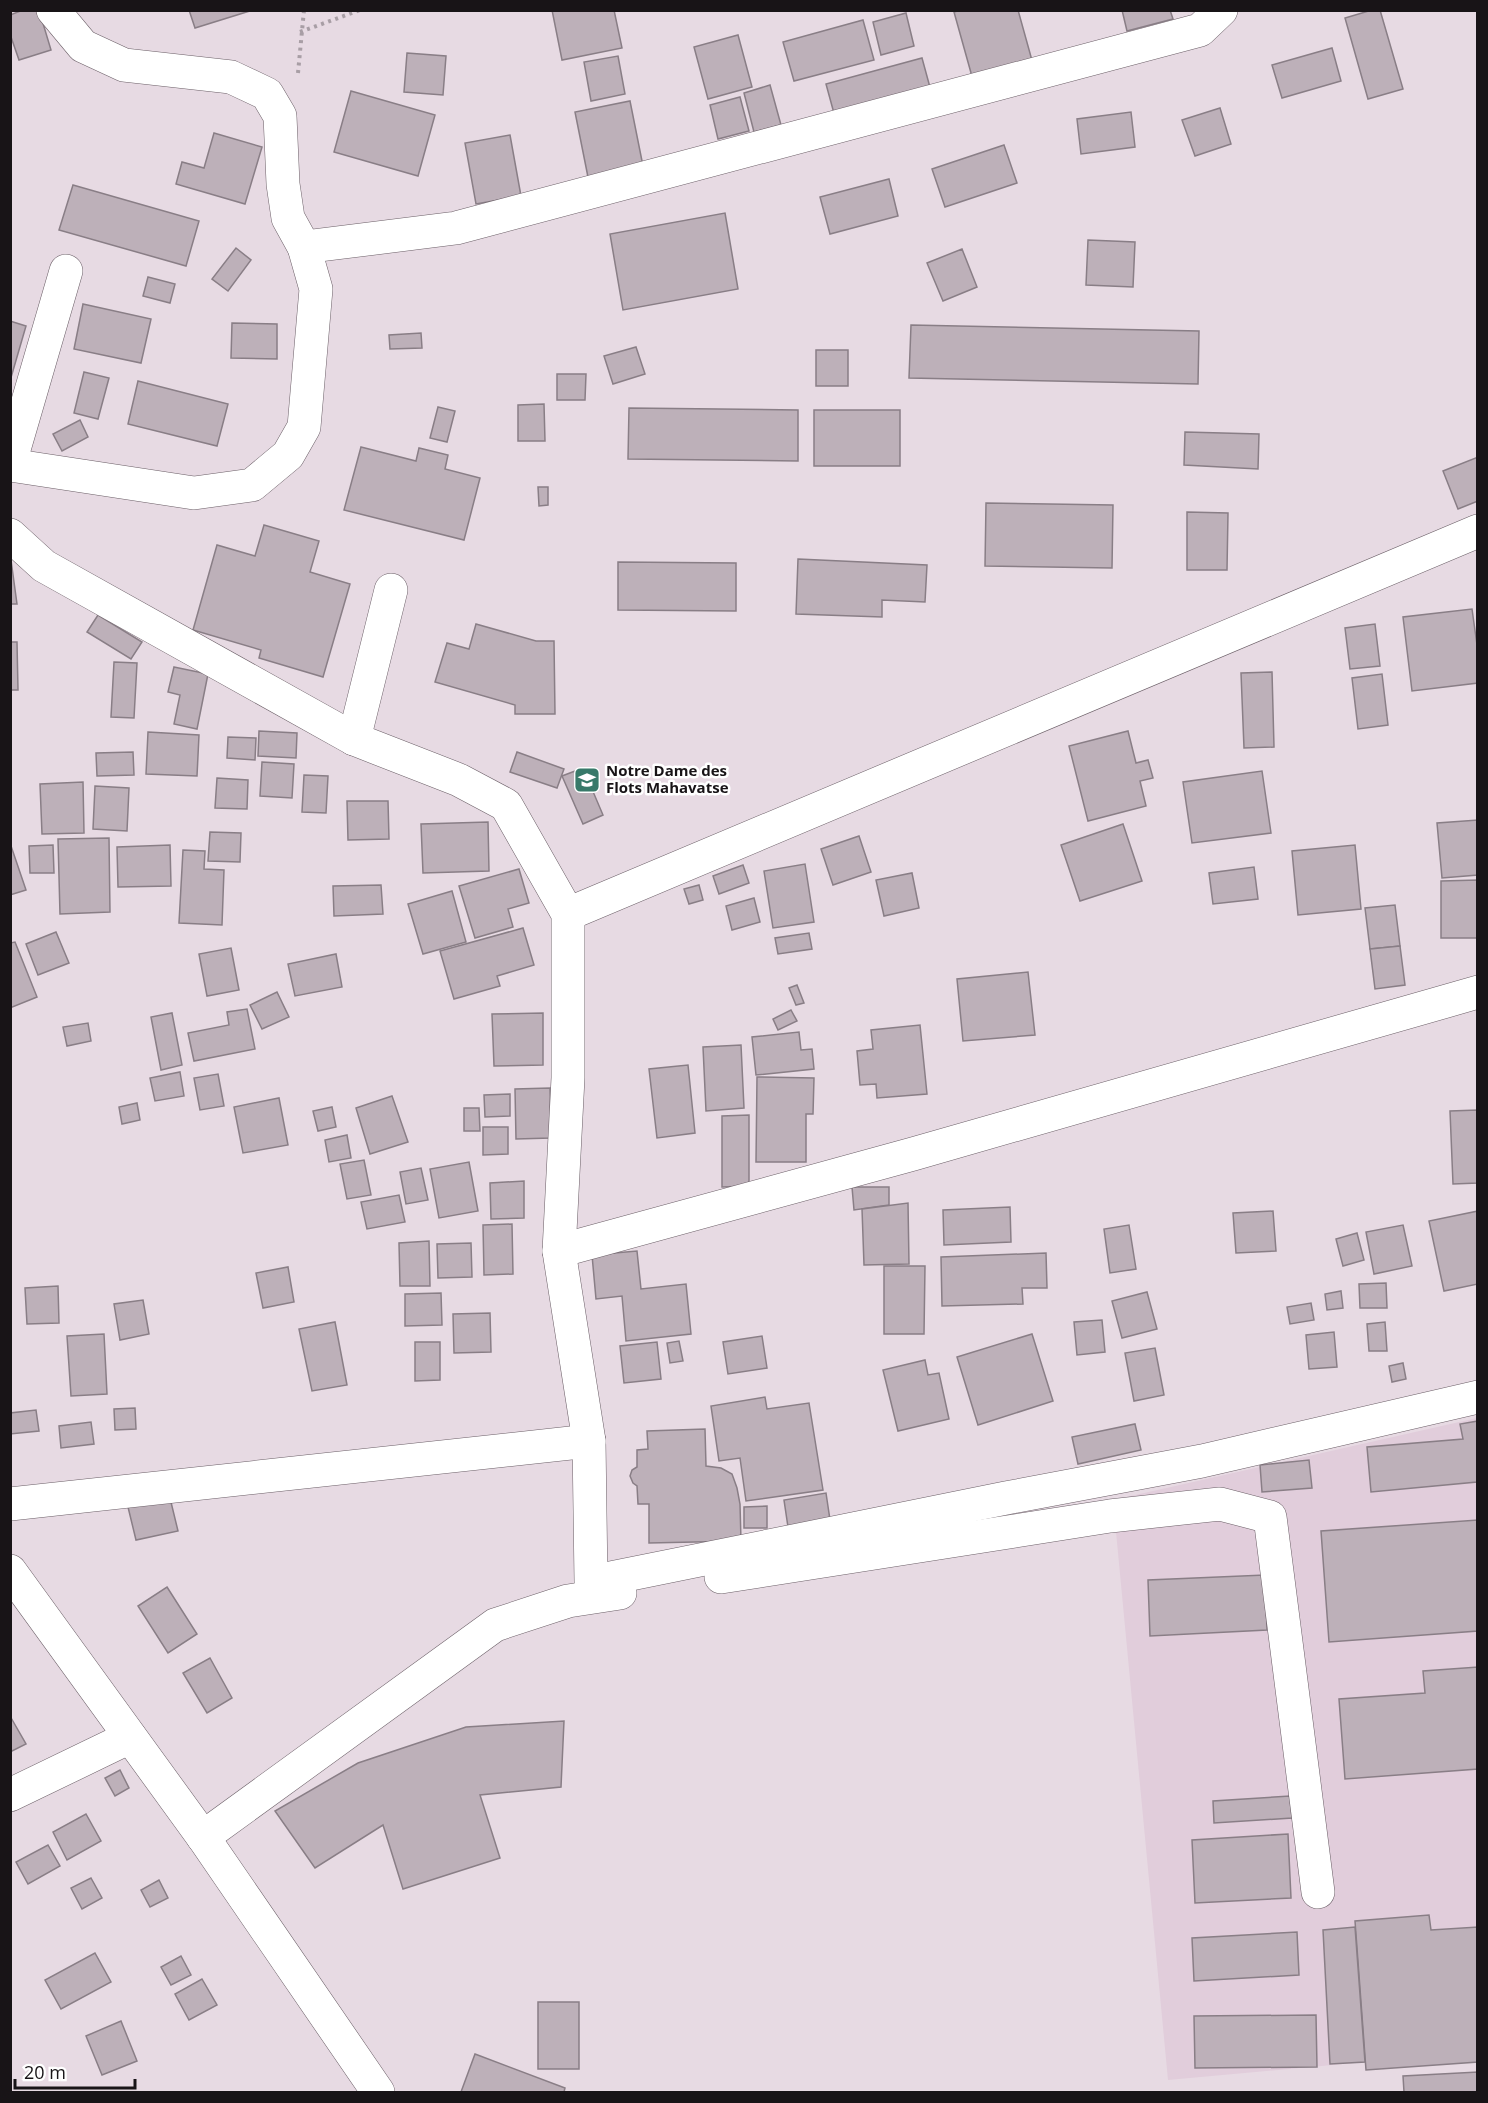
<svg xmlns="http://www.w3.org/2000/svg" width="1488" height="2103" font-family="'Open Sans',sans-serif">
	<style>
		.built { fill: #e1cddb }
		.building { fill: #bdb0b9; stroke: #897e86; stroke-width: 1.5 }
		.lines { fill: none; stroke-linecap: round; stroke-linejoin: round }
		.minor-casing { stroke: #6b5f67; stroke-width: 34 }
		.path { stroke: #a89ea5; stroke-width: 4; stroke-dasharray: 3 4.5; stroke-linecap: butt }
		.minor { stroke: #fff; stroke-width: 33 }
		.labels { text-anchor: middle; stroke-width: 5; stroke-linejoin: round; paint-order: stroke }
		.poi-label { font-size: 15px; font-weight: bold; fill: #181417; stroke: #fff; text-anchor: start }
	</style>
	<rect width="100%" height="100%" fill="#e7dae3"/>
	<path class="built" d="M1477 1418V2062L1366 2070 1365 2062 1168 2080 1113 1500Z"/>
	<g class="building">
		<path d="M23 10H39L51 50 19 60 10 34V15Z"/>
		<path d="M189 10H253L195 28Z"/>
		<path d="M552 10H614L622 48 562 60Z"/>
		<path d="M961 10H1018L1033 64 973 80 954 12Z"/>
		<path d="M1122 10H1170L1173 19 1127 31Z"/>
		<path d="M1372 10H1380L1403 89 1368 99 1345 18Z"/>
		<path d="M906 13 914 46 881 55 873 22Z"/>
		<path d="M863 20 874 60 794 81 783 42Z"/>
		<path d="M738 35 752 87 708 99 694 47Z"/>
		<path d="M1332 48 1341 81 1282 98 1272 65Z"/>
		<path d="M407 53 446 56 443 95 404 92Z"/>
		<path d="M618 56 625 94 591 101 584 62Z"/>
		<path d="M922 58 931 91 835 117 826 84Z"/>
		<path d="M770 85 781 125 754 132 744 93Z"/>
		<path d="M351 91 435 115 418 176 334 152Z"/>
		<path d="M740 97 749 131 718 139 710 105Z"/>
		<path d="M630 101 643 166 588 177 575 112Z"/>
		<path d="M1220 108 1231 144 1195 156 1182 120Z"/>
		<path d="M1131 112 1135 147 1081 154 1077 119Z"/>
		<path d="M214 133 262 147 245 204 176 184 182 162 204 168Z"/>
		<path d="M510 135 521 196 476 204 465 143Z"/>
		<path d="M1004 145 1017 183 945 207 932 169Z"/>
		<path d="M889 179 898 216 830 234 820 197Z"/>
		<path d="M73 185 199 221 186 266 59 230Z"/>
		<path d="M725 213 738 289 623 310 610 234Z"/>
		<path d="M1088 240 1135 242 1133 287 1086 285Z"/>
		<path d="M236 248 251 260 228 291 212 279Z"/>
		<path d="M962 249 977 287 943 301 927 263Z"/>
		<path d="M148 277 175 284 170 303 143 296Z"/>
		<path d="M83 304 151 319 141 363 74 349Z"/>
		<path d="M10 321 26 326 10 381Z"/>
		<path d="M232 323 277 324V359L231 358Z"/>
		<path d="M911 325 1199 331 1198 384 909 378Z"/>
		<path d="M421 333 422 348 390 349 389 335Z"/>
		<path d="M636 347 645 374 613 384 604 356Z"/>
		<rect x="816" y="350" width="32" height="36"/>
		<path d="M84 372 109 378 98 419 74 413Z"/>
		<path d="M557 374H586L585 400H557Z"/>
		<path d="M138 381 228 404 217 446 128 424Z"/>
		<path d="M544 404 545 441H518V405Z"/>
		<path d="M438 407 455 411 447 442 430 438Z"/>
		<path d="M629 408 798 410V461L628 459Z"/>
		<rect x="814" y="410" width="86" height="56"/>
		<path d="M80 420 88 437 62 451 53 434Z"/>
		<path d="M1185 432 1259 434 1258 469 1184 465Z"/>
		<path d="M361 447 416 461 419 448 448 455 445 469 480 478 464 540 344 510Z"/>
		<path d="M1478 457V501L1458 509 1443 471Z"/>
		<path d="M538 487H548V505L539 506Z"/>
		<path d="M986 503 1113 505 1112 568 985 566Z"/>
		<path d="M1187 512 1228 513 1227 570H1187Z"/>
		<path d="M264 525 319 541 310 572 350 584 323 677 259 658 261 650 193 630 217 545 255 556Z"/>
		<path d="M798 559 927 565 925 602 882 600V617L796 614Z"/>
		<path d="M11 560 17 604H10V560Z"/>
		<path d="M618 562 736 563V611L618 610Z"/>
		<path d="M1472 609 1478 652V683L1412 691 1403 617Z"/>
		<path d="M98 615 142 642 131 659 87 632Z"/>
		<path d="M476 624 536 641H554L555 714H515V705L435 682 447 643 469 649Z"/>
		<path d="M1375 624 1380 666 1350 669 1345 628Z"/>
		<path d="M10 642H17L18 690H10Z"/>
		<path d="M114 662 137 663 134 718 111 717Z"/>
		<path d="M174 667 208 674 197 729 174 724 180 695 168 692Z"/>
		<path d="M1272 672 1274 747 1244 748 1241 673Z"/>
		<path d="M1382 674 1388 725 1358 729 1352 678Z"/>
		<path d="M259 731 297 733 296 758 258 756Z"/>
		<path d="M1128 731 1136 763 1148 760 1153 778 1140 781 1146 806 1088 821 1069 746Z"/>
		<path d="M148 732 199 735 197 776 146 774Z"/>
		<path d="M228 737 256 738 255 760 227 758Z"/>
		<path d="M133 752 134 775 97 776 96 753Z"/>
		<path d="M517 752 564 769 557 788 510 772Z"/>
		<path d="M262 762 294 764 292 798 260 796Z"/>
		<path d="M583 768 603 815 583 824 562 776Z"/>
		<path d="M1262 771 1271 833 1192 843 1183 782Z"/>
		<path d="M304 775 328 776 326 813 302 812Z"/>
		<path d="M217 778 248 780 247 809 215 808Z"/>
		<path d="M83 782 84 833 42 834 40 784Z"/>
		<path d="M95 786 129 788 127 831 93 829Z"/>
		<path d="M347 801H388L389 839 348 840Z"/>
		<path d="M1478 820V875L1442 878 1437 823Z"/>
		<path d="M488 822 489 871 423 873 421 824Z"/>
		<path d="M1123 824 1142 881 1080 901 1061 845Z"/>
		<path d="M210 832 241 833 240 862 208 861Z"/>
		<path d="M859 836 871 872 833 885 821 849Z"/>
		<path d="M109 838 110 912 60 914 58 839Z"/>
		<path d="M10 843 26 890 10 895Z"/>
		<path d="M53 845 54 873H30L29 846Z"/>
		<path d="M170 845 171 886 118 887 117 847Z"/>
		<path d="M1355 845 1361 909 1298 915 1292 851Z"/>
		<path d="M183 850 205 851 204 869 224 870 222 925 179 923Z"/>
		<path d="M805 864 814 922 773 928 764 871Z"/>
		<path d="M743 865 749 883 719 894 713 876Z"/>
		<path d="M1254 867 1258 899 1213 904 1209 873Z"/>
		<path d="M519 869 529 903 508 909 513 927 475 938 459 886Z"/>
		<path d="M912 873 919 908 884 916 876 880Z"/>
		<path d="M1478 880V938H1441V881Z"/>
		<path d="M381 885 383 914 334 916 333 886Z"/>
		<path d="M699 885 703 900 689 904 684 889Z"/>
		<path d="M452 891 466 942 423 954 408 904Z"/>
		<path d="M754 898 760 922 732 930 726 906Z"/>
		<path d="M1395 905 1400 946 1370 949 1365 908Z"/>
		<path d="M523 928 534 965 497 976 500 986 454 999 440 951Z"/>
		<path d="M56 932 69 963 38 975 26 944Z"/>
		<path d="M809 933 812 949 778 954 775 938Z"/>
		<path d="M15 942 37 997 10 1008V943Z"/>
		<path d="M1400 946 1405 985 1375 989 1370 949Z"/>
		<path d="M231 948 239 990 207 996 199 954Z"/>
		<path d="M336 954 342 987 295 996 288 964Z"/>
		<path d="M1028 972 1035 1035 963 1041 957 979Z"/>
		<path d="M797 985 804 1003 796 1005 789 988Z"/>
		<path d="M277 992 289 1017 262 1029 250 1005Z"/>
		<path d="M247 1009 255 1049 194 1061 188 1033 229 1025 227 1012Z"/>
		<path d="M791 1010 797 1021 778 1030 773 1019Z"/>
		<path d="M172 1013 182 1065 161 1070 151 1017Z"/>
		<path d="M543 1013V1065L494 1066 492 1014Z"/>
		<path d="M88 1023 91 1041 67 1046 63 1027Z"/>
		<path d="M920 1025 927 1094 877 1098 876 1084 860 1085 857 1051 873 1049 871 1030Z"/>
		<path d="M799 1032 801 1050 812 1049 814 1069 756 1075 752 1037Z"/>
		<path d="M741 1045 744 1108 706 1111 703 1047Z"/>
		<path d="M688 1065 695 1133 657 1138 649 1069Z"/>
		<path d="M180 1072 184 1096 155 1101 150 1078Z"/>
		<path d="M218 1074 224 1106 200 1110 194 1078Z"/>
		<path d="M757 1077 814 1078 813 1114H806V1162H756Z"/>
		<path d="M550 1088 551 1138 516 1139 515 1089Z"/>
		<path d="M510 1094V1116L485 1117 484 1095Z"/>
		<path d="M392 1096 408 1142 370 1154 356 1108Z"/>
		<path d="M279 1098 288 1145 243 1153 234 1107Z"/>
		<path d="M137 1103 140 1120 122 1124 119 1107Z"/>
		<path d="M332 1107 336 1127 318 1131 313 1111Z"/>
		<path d="M464 1108H479L480 1131H464Z"/>
		<path d="M1478 1110V1183L1453 1184 1450 1111Z"/>
		<path d="M749 1115V1186L722 1187V1116Z"/>
		<path d="M483 1127H508V1154L483 1155Z"/>
		<path d="M347 1135 351 1158 329 1162 325 1140Z"/>
		<path d="M364 1160 371 1195 347 1199 340 1164Z"/>
		<path d="M469 1162 478 1211 439 1218 430 1169Z"/>
		<path d="M421 1168 428 1200 406 1204 400 1172Z"/>
		<path d="M524 1181V1218L491 1219 490 1183Z"/>
		<path d="M852 1187H889V1205L854 1210Z"/>
		<path d="M399 1195 405 1222 367 1229 361 1202Z"/>
		<path d="M908 1203 909 1264 864 1265 862 1209Z"/>
		<path d="M1010 1207 1011 1242 944 1245 943 1210Z"/>
		<path d="M1273 1211 1276 1251 1236 1253 1233 1213Z"/>
		<path d="M1478 1211V1284L1444 1291 1429 1221Z"/>
		<path d="M512 1224 513 1274 484 1275 483 1225Z"/>
		<path d="M1129 1225 1136 1269 1110 1273 1104 1229Z"/>
		<path d="M1403 1225 1412 1266 1374 1274 1366 1232Z"/>
		<path d="M1357 1233 1364 1260 1343 1266 1336 1239Z"/>
		<path d="M429 1241 430 1286H400L399 1243Z"/>
		<path d="M471 1243 472 1277 438 1278 437 1244Z"/>
		<path d="M637 1251 641 1289 686 1284 691 1334 626 1341 622 1296 596 1299 592 1255Z"/>
		<path d="M1046 1253 1047 1288H1022L1023 1304 942 1306 941 1257Z"/>
		<path d="M884 1266H925L924 1334H884Z"/>
		<path d="M288 1267 294 1302 263 1308 256 1273Z"/>
		<path d="M1386 1283 1387 1308H1360L1359 1284Z"/>
		<path d="M58 1286 59 1323 27 1324 25 1288Z"/>
		<path d="M1341 1291 1343 1308 1327 1310 1325 1294Z"/>
		<path d="M1147 1292 1157 1329 1122 1338 1112 1301Z"/>
		<path d="M441 1293 442 1325 405 1326V1294Z"/>
		<path d="M143 1300 149 1334 120 1340 114 1304Z"/>
		<path d="M1311 1303 1314 1320 1290 1324 1287 1307Z"/>
		<path d="M490 1313 491 1352 454 1353 453 1314Z"/>
		<path d="M1102 1320 1105 1352 1077 1355 1074 1322Z"/>
		<path d="M335 1322 347 1385 312 1391 299 1329Z"/>
		<path d="M1385 1322 1387 1351H1369L1367 1324Z"/>
		<path d="M1334 1332 1337 1367 1309 1369 1306 1335Z"/>
		<path d="M104 1334 107 1394 71 1396 67 1336Z"/>
		<path d="M1032 1334 1053 1401 978 1425 957 1357Z"/>
		<path d="M762 1336 767 1368 728 1374 723 1342Z"/>
		<path d="M679 1341 683 1361 670 1363 667 1343Z"/>
		<path d="M415 1342H440V1380L415 1381Z"/>
		<path d="M657 1342 661 1379 624 1383 620 1346Z"/>
		<path d="M1155 1348 1164 1395 1134 1401 1125 1353Z"/>
		<path d="M925 1360 928 1375 939 1373 949 1419 898 1431 883 1370Z"/>
		<path d="M1403 1363 1406 1379 1392 1382 1389 1366Z"/>
		<path d="M765 1397 767 1409 809 1403 823 1490 746 1501 740 1458 719 1461 711 1406Z"/>
		<path d="M135 1408 136 1429 115 1430 114 1409Z"/>
		<path d="M36 1410 39 1431 10 1434V1413Z"/>
		<path d="M1478 1421 1477 1482 1371 1492 1367 1447 1463 1439 1460 1424Z"/>
		<path d="M91 1422 94 1444 61 1448 59 1426Z"/>
		<path d="M1135 1424 1141 1450 1078 1464 1072 1437Z"/>
		<path d="M705 1429 706 1466 721 1468 732 1474 737 1488 740 1504 741 1541 649 1543V1504H638L637 1486 633 1483 630 1476 632 1470 637 1467V1450L648 1449 647 1431Z"/>
		<path d="M1309 1460 1312 1488 1262 1492 1260 1465Z"/>
		<path d="M826 1493 830 1520 788 1527 784 1500Z"/>
		<path d="M170 1498 178 1531 136 1540 128 1507Z"/>
		<path d="M767 1506V1528H744V1507Z"/>
		<path d="M1478 1520V1631L1329 1642 1321 1531Z"/>
		<path d="M1265 1575 1267 1630 1150 1636 1148 1580Z"/>
		<path d="M167 1587 197 1634 168 1653 138 1606Z"/>
		<path d="M210 1658 232 1698 207 1713 183 1673Z"/>
		<path d="M1478 1667V1769L1345 1779 1339 1699 1425 1693 1423 1671Z"/>
		<path d="M10 1716 26 1744 10 1752Z"/>
		<path d="M564 1721 561 1787 480 1795 500 1858 403 1889 383 1825 315 1868 275 1811 358 1763 466 1727Z"/>
		<path d="M120 1770 129 1788 115 1796 105 1778Z"/>
		<path d="M1290 1796 1292 1818 1214 1823 1213 1801Z"/>
		<path d="M86 1814 101 1841 67 1860 53 1832Z"/>
		<path d="M1288 1834 1291 1898 1195 1903 1192 1840Z"/>
		<path d="M48 1845 60 1866 28 1884 16 1862Z"/>
		<path d="M91 1878 102 1898 82 1909 71 1888Z"/>
		<path d="M159 1880 168 1898 150 1907 141 1890Z"/>
		<path d="M1429 1915 1431 1930 1478 1927V2062L1366 2070 1355 1921Z"/>
		<path d="M1355 1927 1365 2062 1330 2064 1323 1930Z"/>
		<path d="M1297 1932 1299 1975 1194 1981 1192 1938Z"/>
		<path d="M95 1953 111 1982 61 2009 45 1980Z"/>
		<path d="M181 1956 191 1975 171 1985 161 1967Z"/>
		<path d="M202 1979 217 2005 189 2020 175 1994Z"/>
		<rect x="538" y="2002" width="41" height="67"/>
		<path d="M1316 2015 1317 2067 1195 2068 1194 2016Z"/>
		<path d="M121 2021 137 2061 102 2075 86 2036Z"/>
		<path d="M475 2054 565 2088 564 2092H461Z"/>
		<path d="M1478 2072V2092H1404L1403 2076Z"/>
	</g>
	<g class="lines">
		<defs>
			<g id="minor">
				<path d="M304 247 456 228 1200 30 1221 10"/>
				<path d="M10 463 66 271"/>
				<path d="M10 465 194 493 252 485 288 455 304 427 316 289 304 247 288 218 283 184 280 116 267 94 231 77 124 65 83 46 53 10"/>
				<path d="M10 535 44 566 354 739 459 780 506 805 568 914V1078L559 1251 589 1441 591 1582 1006 1498 1202 1461 1478 1397"/>
				<path d="M354 739 391 590"/>
				<path d="M568 914 1478 531"/>
				<path d="M559 1251 913 1154 1478 992"/>
				<path d="M10 1504 589 1441"/>
				<path d="M10 1571 203 1837 378 2092"/>
				<path d="M721 1577 1110 1516 1220 1504 1270 1517 1318 1892"/>
				<path d="M10 1795 130 1737"/>
				<path d="M203 1837 495 1625 568 1601 620 1593"/>
			</g>
		</defs>
		<use href="#minor" class="minor-casing"/>
		<g class="path">
			<path d="M300 32 360 10"/>
			<path d="M298 73 304 10"/>
		</g>
		<use href="#minor" class="minor"/>
	</g>
	<defs>
		<symbol id="school-square" viewBox="-11 -11 22 22"><rect x="-9" y="-9" width="18" height="18" rx="4" fill="#377969" stroke="#fff"/><path d="M0-5L7-2L0 1L-7-2ZM-4 1L0 2.5L4 1V4Q0 6-4 4Z" fill="#fff"/></symbol>
	</defs>
	<g fill-rule="evenodd">
		<use href="#school-square" x="572" y="765" width="30" height="30"/>
	</g>
	<g class="labels">
		<g class="poi-label">
			<text x="606" y="776">Notre Dame des<tspan x="606" dy="17">Flots Mahavatse</tspan></text>
		</g>
	</g>
	<rect width="1488" height="2103" fill="none" stroke="#181417" stroke-width="24"/>
	<path d="M15 2079v9h120v-9" fill="none" stroke="#181417" stroke-width="3"/>
	<text x="24" y="2079" font-size="18" fill="#181417" stroke="#ffffff" stroke-width="4.5" paint-order="stroke">20 m</text>
</svg>
